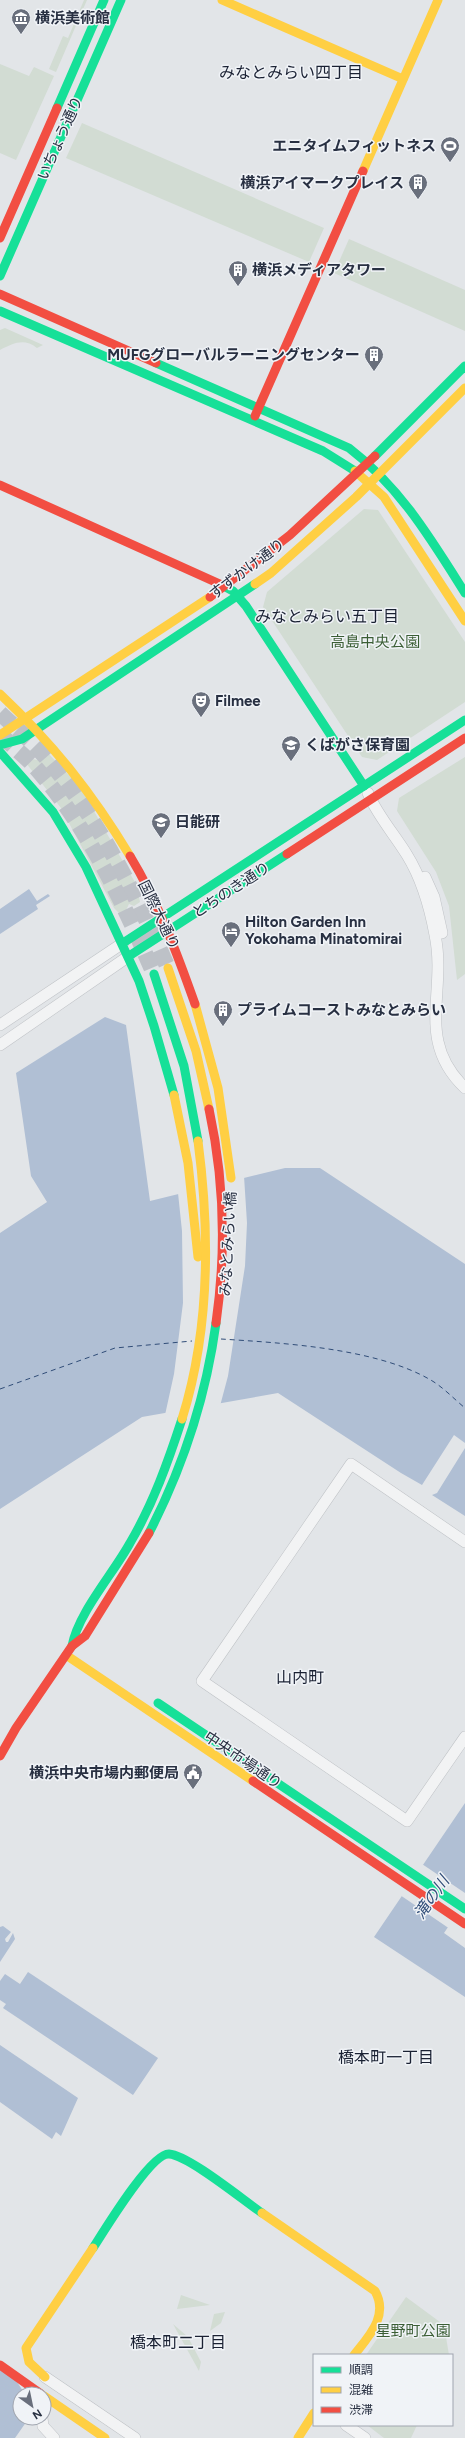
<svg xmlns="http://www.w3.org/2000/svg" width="465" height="2438" font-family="Figtree,'Noto Sans JP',sans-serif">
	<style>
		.green { fill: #d2dcd3 }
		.water { fill: #b0bfd4 }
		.pier { fill: #e2e5e8 }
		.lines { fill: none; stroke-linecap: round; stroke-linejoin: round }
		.ferry { stroke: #304d78; stroke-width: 1; stroke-dasharray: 5 4; stroke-linecap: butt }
		.secondary-tunnel { stroke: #bdc1c7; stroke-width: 16; stroke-dasharray: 16 8; stroke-linecap: butt }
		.street-casing { stroke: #bfc2c6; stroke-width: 12 }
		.street { stroke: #f2f3f4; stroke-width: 11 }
		.fast { stroke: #16e098; stroke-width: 9 }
		.slow { stroke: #ffcf43; stroke-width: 9 }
		.jam { stroke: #f24e42; stroke-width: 9 }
		.slow-bridge { stroke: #ffcf43; stroke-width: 9 }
		.labels { text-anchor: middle; stroke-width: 3; stroke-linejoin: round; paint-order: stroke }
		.poi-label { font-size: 15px; font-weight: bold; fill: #283042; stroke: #f0f3f7; text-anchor: start }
		.street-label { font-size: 15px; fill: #283042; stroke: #f0f3f7 }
		.park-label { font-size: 15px; fill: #3b5e35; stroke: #f0f3f7 }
		.neighbourhood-label { font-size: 16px; fill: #1a2133; stroke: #f0f3f7 }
		.water-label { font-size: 16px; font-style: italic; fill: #304d78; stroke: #f0f3f7 }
	</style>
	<rect width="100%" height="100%" fill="#e2e5e8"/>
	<g class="green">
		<path d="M84 0H87L56 72 49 69 63 36 68 38Z"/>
		<path d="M0 64 29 76 34 67 54 76 16 160 0 153Z"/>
		<path d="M82 123 324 228 309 262 66 158Z"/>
		<path d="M349 239 465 290V331L334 273Z"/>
		<path d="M5 328 43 345 37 348C24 338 14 343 0 350V330Z"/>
		<path d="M364 509 378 510 465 642V702L377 760 362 757 263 607 267 592Z"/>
		<path d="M45 750 80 787 136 884 140 902 134 906 129 904 126 910 120 914 114 908 61 808 26 763 32 759 38 760 39 754Z"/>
		<path d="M465 757V974L457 980 449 906 436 872 397 811 399 798Z"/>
		<path d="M181 2295 210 2305 177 2309Z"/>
		<path d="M406 2297 444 2325 449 2355H366Z"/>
		<path d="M225 2312 221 2323 210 2331 214 2314Z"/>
		<path d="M173 2324 188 2337 201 2362 199 2371Z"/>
		<path d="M367 2425H417L411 2438H384Z"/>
	</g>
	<g class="water">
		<path d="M29 889 37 901 48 894 50 896 36 905 38 909 0 934V909Z"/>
		<path d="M105 1017 126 1025 150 1201 285 1168H320L465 1264V1443L454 1435 422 1485 401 1473 278 1393 142 1417 0 1509V1233L47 1202 31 1176 16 1073Z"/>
		<path d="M465 1448V1516L432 1495 437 1493Z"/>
		<path d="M465 1803V1902L444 1933 465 1948V1997L374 1937Z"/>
		<path d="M3 1926 11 1932 5 1939 6 1942H8L13 1933 15 1939 0 1962V1927Z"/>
		<path d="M28 1972 158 2058 133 2095 3 2008 6 2004 0 2000V1981L5 1974 20 1984Z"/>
		<path d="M0 2045 78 2098 61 2136 56 2132 52 2139 0 2102Z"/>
		<path d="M0 2366 15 2379 25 2394H20V2418H29L15 2438H0Z"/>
	</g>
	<g class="pier">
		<path d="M244 1176 247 1223 245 1266 228 1376 220 1406 165 1415 174 1374 183 1303 182 1231 178 1193Z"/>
		<path d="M422 1864 465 1893V1906L450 1929 400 1895Z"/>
	</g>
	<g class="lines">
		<g class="ferry">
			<path d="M221 1339C283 1343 374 1348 429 1379 442 1386 454 1399 465 1408"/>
			<path d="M0 1389 115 1348 192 1341"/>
		</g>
		<g class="secondary-tunnel">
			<path d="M0 713C16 728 34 743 48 760 100 821 136 895 168 968"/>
			<path d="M1 735C12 746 25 756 36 768 88 827 123 902 154 974"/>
		</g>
		<defs>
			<g id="street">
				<path d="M368 793C377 815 395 835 407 855 422 879 430 908 435 935 447 993 415 1040 465 1088"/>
				<path d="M425 877 434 897 442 933"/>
				<path d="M0 1025 123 943"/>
				<path d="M0 1045 129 956"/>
				<path d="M465 1542 351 1464 202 1681 407 1821 465 1737"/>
				<path d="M45 2377 135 2438"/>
				<path d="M42 2418 43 2426 54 2438"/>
				<path d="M346 2425 365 2438"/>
			</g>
		</defs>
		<use href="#street" class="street-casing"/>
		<use href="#street" class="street"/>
		<g class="fast">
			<path d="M57 108 104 0"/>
			<path d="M0 276 121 0"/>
			<path d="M0 311 323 451 355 471"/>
			<path d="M156 363 349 448C400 487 431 539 465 593"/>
			<path d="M375 456 465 366"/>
			<path d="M222 585 233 591 246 606 364 786"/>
			<path d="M0 745 22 739 255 584"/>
			<path d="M0 752 53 812 86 867 139 981 154 1026 174 1095"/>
			<path d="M123 943 465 720"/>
			<path d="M129 956 287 854"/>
			<path d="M154 974 184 1066 198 1141"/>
			<path d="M149 1533C183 1467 206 1397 216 1323"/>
			<path d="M72 1646C78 1613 113 1574 130 1543 153 1504 168 1462 182 1419"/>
			<path d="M158 1703 465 1909"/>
			<path d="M93 2248C104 2231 151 2153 169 2154 188 2155 243 2200 262 2213"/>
		</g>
		<g class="slow">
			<path d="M222 0 403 79"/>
			<path d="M363 171 438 0"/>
			<path d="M355 471 384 497 465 621"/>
			<path d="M255 584 271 573 356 497 465 388"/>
			<path d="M0 694C54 745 92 793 130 856"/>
			<path d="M0 735 210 597"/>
			<path d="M168 968 196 1051 209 1109"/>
			<path d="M195 1004 218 1088 231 1178"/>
			<path d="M174 1095 188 1163 198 1257"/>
			<path d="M182 1419C210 1330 210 1233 198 1141"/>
			<path d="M66 1655 253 1781"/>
			<path d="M262 2213 375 2291C389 2316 369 2336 354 2355"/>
			<path d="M45 2377 29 2362 26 2348 93 2248"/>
			<path d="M298 2438 314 2413"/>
		</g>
		<g class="jam">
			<path d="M0 238 57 108"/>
			<path d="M0 294 156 363"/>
			<path d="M255 416 363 171"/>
			<path d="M0 485 222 585"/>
			<path d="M210 597 290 535 375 456"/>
			<path d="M287 854 465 738"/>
			<path d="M130 856C158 902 177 953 195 1004"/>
			<path d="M209 1109C224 1178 226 1253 216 1323"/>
			<path d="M0 1756 16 1728 72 1646 85 1636 149 1533"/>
			<path d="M253 1781 465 1924"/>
			<path d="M0 2365 41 2394"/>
		</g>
		<path class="slow-bridge" d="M44 2396 105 2438"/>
	</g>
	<defs>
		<symbol id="museum-pin" viewBox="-11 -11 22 30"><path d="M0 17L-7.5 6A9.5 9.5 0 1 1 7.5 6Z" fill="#696f7c" stroke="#f0f3f7"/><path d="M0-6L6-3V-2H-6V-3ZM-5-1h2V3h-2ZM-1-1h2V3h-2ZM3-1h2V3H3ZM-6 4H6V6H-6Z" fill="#fff"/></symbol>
		<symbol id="stadium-pin" viewBox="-11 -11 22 30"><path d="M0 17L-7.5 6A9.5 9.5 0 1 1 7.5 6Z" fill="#696f7c" stroke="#f0f3f7"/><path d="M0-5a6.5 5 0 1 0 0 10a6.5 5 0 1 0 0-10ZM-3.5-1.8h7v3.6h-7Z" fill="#fff"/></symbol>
		<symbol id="building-pin" viewBox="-11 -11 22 30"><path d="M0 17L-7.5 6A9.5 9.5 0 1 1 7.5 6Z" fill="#696f7c" stroke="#f0f3f7"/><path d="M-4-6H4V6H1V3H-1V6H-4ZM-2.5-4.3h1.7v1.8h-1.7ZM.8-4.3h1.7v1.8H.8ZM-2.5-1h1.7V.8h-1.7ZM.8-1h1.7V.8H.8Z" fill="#fff"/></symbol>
		<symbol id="theatre-pin" viewBox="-11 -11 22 30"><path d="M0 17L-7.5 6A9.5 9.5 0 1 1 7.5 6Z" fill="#696f7c" stroke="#f0f3f7"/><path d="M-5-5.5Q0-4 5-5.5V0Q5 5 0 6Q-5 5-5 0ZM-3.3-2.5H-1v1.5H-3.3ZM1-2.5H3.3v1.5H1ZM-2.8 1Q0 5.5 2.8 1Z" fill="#fff"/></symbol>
		<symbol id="school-pin" viewBox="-11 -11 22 30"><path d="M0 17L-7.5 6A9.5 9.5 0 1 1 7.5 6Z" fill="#696f7c" stroke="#f0f3f7"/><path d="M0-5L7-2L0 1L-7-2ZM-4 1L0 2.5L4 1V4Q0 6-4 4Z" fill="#fff"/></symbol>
		<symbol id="hotel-pin" viewBox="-11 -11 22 30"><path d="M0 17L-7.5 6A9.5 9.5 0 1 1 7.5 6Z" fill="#696f7c" stroke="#f0f3f7"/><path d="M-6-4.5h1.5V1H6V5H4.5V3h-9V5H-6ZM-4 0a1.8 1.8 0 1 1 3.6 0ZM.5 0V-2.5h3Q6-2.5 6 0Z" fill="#fff"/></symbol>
		<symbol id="civic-pin" viewBox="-11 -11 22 30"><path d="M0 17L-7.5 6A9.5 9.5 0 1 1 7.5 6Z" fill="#696f7c" stroke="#f0f3f7"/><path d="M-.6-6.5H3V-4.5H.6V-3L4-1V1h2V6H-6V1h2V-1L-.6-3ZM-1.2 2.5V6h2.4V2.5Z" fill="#fff"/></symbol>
	</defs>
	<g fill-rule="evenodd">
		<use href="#museum-pin" x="10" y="7" width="22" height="30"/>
		<use href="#stadium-pin" x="439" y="135" width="22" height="30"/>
		<use href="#building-pin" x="407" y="172" width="22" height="30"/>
		<use href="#building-pin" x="227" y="259" width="22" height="30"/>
		<use href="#building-pin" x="363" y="344" width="22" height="30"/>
		<use href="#theatre-pin" x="190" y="690" width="22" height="30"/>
		<use href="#school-pin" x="280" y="734" width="22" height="30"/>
		<use href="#school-pin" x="150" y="811" width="22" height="30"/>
		<use href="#hotel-pin" x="220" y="920" width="22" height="30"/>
		<use href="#building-pin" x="212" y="999" width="22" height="30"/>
		<use href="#civic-pin" x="182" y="1762" width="22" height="30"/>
	</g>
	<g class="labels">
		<g class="poi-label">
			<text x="35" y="23">横浜美術館</text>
			<text x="436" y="151" text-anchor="end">エニタイムフィットネス</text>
			<text x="404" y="188" text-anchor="end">横浜アイマークプレイス</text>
			<text x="252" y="275">横浜メディアタワー</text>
			<text x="360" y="360" text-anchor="end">MUFGグローバルラーニングセンター</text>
			<text x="215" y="706">Filmee</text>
			<text x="305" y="750">くばがさ保育園</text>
			<text x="175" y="827">日能研</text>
			<text x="245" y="927">Hilton Garden Inn<tspan x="245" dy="17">Yokohama Minatomirai</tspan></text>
			<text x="237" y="1015">プライムコーストみなとみらい</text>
			<text x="179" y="1778" text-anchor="end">横浜中央市場内郵便局</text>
		</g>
		<g class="street-label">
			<text transform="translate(60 138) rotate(-66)" y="5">いちょう通り</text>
			<text transform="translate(247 569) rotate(-37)" y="5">すずかけ通り</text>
			<text transform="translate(231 890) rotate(-33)" y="5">とちのき通り</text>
			<text transform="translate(159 915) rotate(64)" y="5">国際大通り</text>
			<text transform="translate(228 1244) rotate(-87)" y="5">みなとみらい橋</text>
			<text transform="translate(243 1760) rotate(34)" y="5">中央市場通り</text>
		</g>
		<g class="park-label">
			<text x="375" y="647">高島中央公園</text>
			<text x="413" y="2336">星野町公園</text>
		</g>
		<g class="neighbourhood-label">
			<text x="291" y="78">みなとみらい四丁目</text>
			<text x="327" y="622">みなとみらい五丁目</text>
			<text x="300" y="1683">山内町</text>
			<text x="386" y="2063">橋本町一丁目</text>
			<text x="178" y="2348">橋本町二丁目</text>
		</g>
		<g class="water-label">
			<text transform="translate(431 1897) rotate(-55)" y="6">滝の川</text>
		</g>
	</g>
	<rect x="313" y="2354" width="140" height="72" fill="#f0f3f7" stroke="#a0a5af"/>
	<rect x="321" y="2367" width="20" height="6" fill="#16e098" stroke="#a0a5af"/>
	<text x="349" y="2374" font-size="12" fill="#283042">順調</text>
	<rect x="321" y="2387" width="20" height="6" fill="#ffcf43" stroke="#a0a5af"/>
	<text x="349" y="2394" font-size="12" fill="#283042">混雑</text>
	<rect x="321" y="2407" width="20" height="6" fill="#f24e42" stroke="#a0a5af"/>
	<text x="349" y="2414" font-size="12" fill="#283042">渋滞</text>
	<g transform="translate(32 2406) rotate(147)"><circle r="19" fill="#f0f3f7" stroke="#a0a5af"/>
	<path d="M0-3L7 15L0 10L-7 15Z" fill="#696f7c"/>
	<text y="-6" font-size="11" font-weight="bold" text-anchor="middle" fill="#283042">N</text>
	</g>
</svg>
